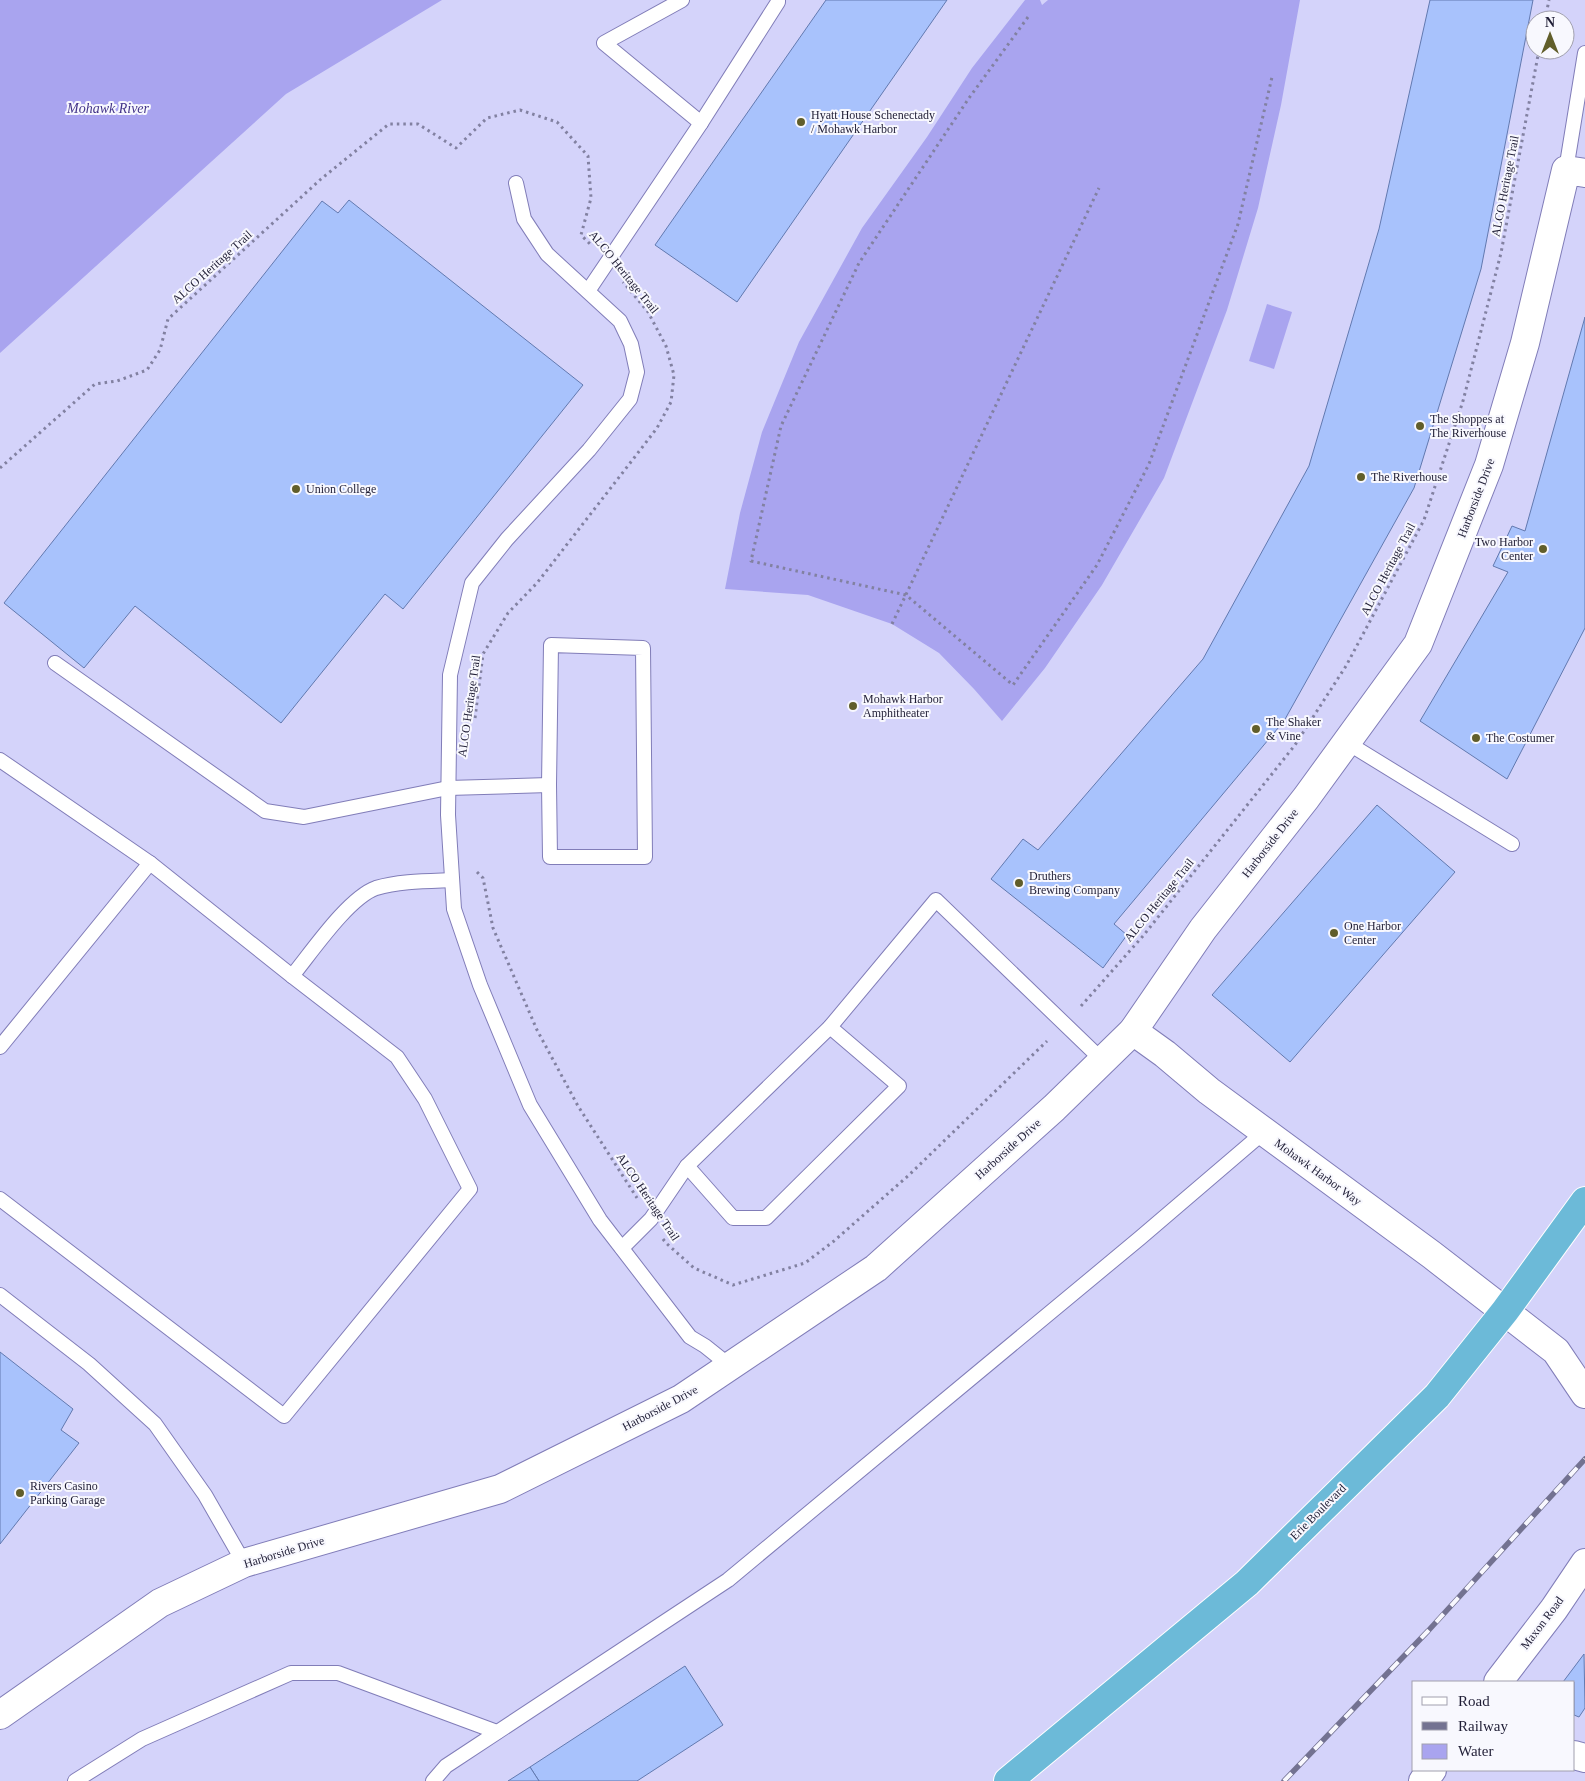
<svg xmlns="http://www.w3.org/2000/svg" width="1585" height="1781" font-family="Georgia,serif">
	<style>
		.water { fill: #a9a4ef }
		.building { fill: #a8c2fc; stroke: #6279af }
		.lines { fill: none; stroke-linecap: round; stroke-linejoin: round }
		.service-casing { stroke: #817db8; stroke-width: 16 }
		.minor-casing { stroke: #817db8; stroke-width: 30 }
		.trunk-casing { stroke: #fff; stroke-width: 30 }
		.path { stroke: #8281a1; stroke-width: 3; stroke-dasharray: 2.5 4; stroke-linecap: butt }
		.service { stroke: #fff; stroke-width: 14 }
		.minor { stroke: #fff; stroke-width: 28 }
		.trunk { stroke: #6cbad8; stroke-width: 28 }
		.rail-casing { stroke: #737291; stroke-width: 5.5 }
		.rail { stroke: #f8f8fe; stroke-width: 4; stroke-dasharray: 11; stroke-linecap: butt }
		.poi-dot { fill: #615e2b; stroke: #f8f8fe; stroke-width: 2 }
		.labels { text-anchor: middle; stroke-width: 4; stroke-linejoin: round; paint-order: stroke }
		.poi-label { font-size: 12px; fill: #1f1d35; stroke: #f8f8fe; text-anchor: start }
		.street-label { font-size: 12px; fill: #1f1d35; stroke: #f8f8fe }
		.water-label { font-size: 14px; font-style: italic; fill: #433489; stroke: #f8f8fe }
	</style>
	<rect width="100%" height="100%" fill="#d4d3fa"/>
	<g class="water">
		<path d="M0 0H442L286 94 0 353Z"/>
		<path d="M1025 0H1040L1042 5 1048 0H1300L1281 105 1258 208 1227 310 1164 478 1102 585 1045 668 1002 721 974 689 939 653 892 624 808 595 725 589 740 513 762 432 799 342 862 228 927 137 972 68Z"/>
		<path d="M1267 304 1292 312 1274 369 1249 361Z"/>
	</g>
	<g class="building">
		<path d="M826 0H947L737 302 655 245Z"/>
		<path d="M1430 0H1533L1481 269 1414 488 1284 721 1114 924 1127 935 1103 968 991 879 1023 839 1038 850 1203 659 1309 466 1379 229Z"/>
		<path d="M349 200 583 385 403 609 385 594 281 723 135 606 84 668 4 603 322 201 338 213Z"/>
		<path d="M1585 317V628L1507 779 1420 721 1508 572 1493 566 1512 526 1525 531Z"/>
		<path d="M1377 805 1455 872 1290 1062 1212 995Z"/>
		<path d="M0 1352 73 1409 61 1430 79 1443 0 1544Z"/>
		<path d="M1584 1654 1585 1708 1579 1717 1574 1715V1682H1563Z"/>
		<path d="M685 1666 723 1725 637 1781H539L530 1767Z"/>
		<path d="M530 1767 539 1781H508Z"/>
	</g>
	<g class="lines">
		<defs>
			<g id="service">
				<path d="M682 0 604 43 701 123"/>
				<path d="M1566 170 1585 53"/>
				<path d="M516 183 524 219 547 254 620 321 631 344 637 372 630 399 589 450 507 539 472 583 450 675 448 815 454 909 480 985 530 1105 600 1220 690 1337 705 1346 730 1366"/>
				<path d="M588 291 701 123 778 2V0"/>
				<path d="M55 663 265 811 304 817 448 788 549 785 550 857H645L643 648 551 645 549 785"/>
				<path d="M1346 742 1512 844"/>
				<path d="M0 760 150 863 292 976 397 1057 425 1099 470 1189 284 1416 0 1199"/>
				<path d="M292 976C311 953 348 898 376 888 399 881 428 881 452 880"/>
				<path d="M0 1047 150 863"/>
				<path d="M687 1166 733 1218H766L899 1086 830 1027"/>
				<path d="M622 1248 651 1219 687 1166 830 1027 936 900 1102 1060"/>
				<path d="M0 1295 89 1364 155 1424 205 1495 244 1563"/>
				<path d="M75 1781 142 1739 291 1673H338L497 1732"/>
				<path d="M433 1781 446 1766 728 1580 1140 1238 1264 1132"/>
			</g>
			<g id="minor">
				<path d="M1133 1031 1165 1054 1209 1091 1432 1255 1556 1351 1585 1394"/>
				<path d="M1498 1682 1554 1609 1585 1563"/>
				<path d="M0 1715 160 1603 244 1563 500 1489 681 1399 876 1268 1054 1108 1133 1031 1203 929 1306 798 1418 644 1489 465 1525 343 1566 170 1585 173"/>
				<path d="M1574 1755 1585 1758"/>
				<path d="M1423 1781 1432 1770"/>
			</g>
			<path id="trunk" d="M1008 1781 1247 1583 1437 1396 1505 1311 1585 1201"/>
		</defs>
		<use href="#service" class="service-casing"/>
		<use href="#minor" class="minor-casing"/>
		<use href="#trunk" class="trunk-casing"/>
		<g class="path">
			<path d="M1028 17 969 98 859 263 781 426 751 561 906 595 1013 685 1097 565 1149 464 1238 224 1272 77"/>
			<path d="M1545 20 1549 0"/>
			<path d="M0 468 95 384 117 381 147 370 160 350 168 319 321 179 389 124H418L456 148 487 118 520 110 557 122 588 156 591 198 581 235 591 245"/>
			<path d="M892 624 1099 188"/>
			<path d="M475 718 483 654 508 613 537 583 634 458 657 428 671 402 674 375 666 346 648 312 623 282"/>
			<path d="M477 872 483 878 493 928 537 1030 578 1106 637 1198"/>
			<path d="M1081 1006 1143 936 1295 745 1346 666 1424 520 1463 401 1501 253 1539 50"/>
			<path d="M663 1239 666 1243 694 1268 733 1285 805 1263 834 1241 909 1175 1047 1041"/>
		</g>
		<use href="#service" class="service"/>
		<use href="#minor" class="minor"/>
		<use href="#trunk" class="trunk"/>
		<defs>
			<path id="rail" d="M1284 1781 1428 1631 1585 1459"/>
		</defs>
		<use href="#rail" class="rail-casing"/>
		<use href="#rail" class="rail"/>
	</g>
	<g class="poi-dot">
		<circle cx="801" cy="122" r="5"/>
		<circle cx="1420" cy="426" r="5"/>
		<circle cx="1361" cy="477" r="5"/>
		<circle cx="296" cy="489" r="5"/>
		<circle cx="1543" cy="549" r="5"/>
		<circle cx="853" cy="706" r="5"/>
		<circle cx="1256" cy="729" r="5"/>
		<circle cx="1476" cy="738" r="5"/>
		<circle cx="1019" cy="883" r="5"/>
		<circle cx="1334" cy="933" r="5"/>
		<circle cx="20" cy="1493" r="5"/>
	</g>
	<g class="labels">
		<g class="poi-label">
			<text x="811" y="119">Hyatt House Schenectady<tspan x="811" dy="14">/ Mohawk Harbor</tspan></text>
			<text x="1430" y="423">The Shoppes at<tspan x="1430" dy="14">The Riverhouse</tspan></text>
			<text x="1371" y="481">The Riverhouse</text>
			<text x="306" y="493">Union College</text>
			<text x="1533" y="546" text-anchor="end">Two Harbor<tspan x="1533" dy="14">Center</tspan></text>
			<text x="863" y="703">Mohawk Harbor<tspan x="863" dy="14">Amphitheater</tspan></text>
			<text x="1266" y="726">The Shaker<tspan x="1266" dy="14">&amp; Vine</tspan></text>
			<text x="1486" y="742">The Costumer</text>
			<text x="1029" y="880">Druthers<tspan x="1029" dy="14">Brewing Company</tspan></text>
			<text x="1344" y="930">One Harbor<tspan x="1344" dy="14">Center</tspan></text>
			<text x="30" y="1490">Rivers Casino<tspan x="30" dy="14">Parking Garage</tspan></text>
		</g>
		<g class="street-label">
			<text transform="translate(1505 186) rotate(-79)" y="4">ALCO Heritage Trail</text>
			<text transform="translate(212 267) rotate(-42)" y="4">ALCO Heritage Trail</text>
			<text transform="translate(624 272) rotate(51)" y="4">ALCO Heritage Trail</text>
			<text transform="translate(1476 498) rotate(-69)" y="4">Harborside Drive</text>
			<text transform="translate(1388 569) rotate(-62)" y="4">ALCO Heritage Trail</text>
			<text transform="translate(469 706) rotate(-82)" y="4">ALCO Heritage Trail</text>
			<text transform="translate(1270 843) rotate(-52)" y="4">Harborside Drive</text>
			<text transform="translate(1159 900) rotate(-51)" y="4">ALCO Heritage Trail</text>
			<text transform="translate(1008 1149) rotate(-42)" y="4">Harborside Drive</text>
			<text transform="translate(1318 1172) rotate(36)" y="4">Mohawk Harbor Way</text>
			<text transform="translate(648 1197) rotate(56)" y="4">ALCO Heritage Trail</text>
			<text transform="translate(660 1408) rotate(-28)" y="4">Harborside Drive</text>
			<text transform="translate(1318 1512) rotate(-45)" y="4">Erie Boulevard</text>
			<text transform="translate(284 1552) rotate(-17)" y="4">Harborside Drive</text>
			<text transform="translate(1542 1623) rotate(-53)" y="4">Maxon Road</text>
		</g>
		<g class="water-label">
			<text x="108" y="113">Mohawk River</text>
		</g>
	</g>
	<rect x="1412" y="1681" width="162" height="90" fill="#f8f8fe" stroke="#a1a0ae"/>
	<rect x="1422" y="1697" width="25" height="8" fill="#ffffff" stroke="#a1a0ae"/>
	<text x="1458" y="1706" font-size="15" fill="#1f1d35">Road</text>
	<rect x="1422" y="1722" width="25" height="8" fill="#737291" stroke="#a1a0ae"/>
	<text x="1458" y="1731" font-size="15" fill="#1f1d35">Railway</text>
	<rect x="1422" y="1744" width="25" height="15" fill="#a9a4ef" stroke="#a1a0ae"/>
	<text x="1458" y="1756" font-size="15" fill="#1f1d35">Water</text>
	<g transform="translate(1550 35)"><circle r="24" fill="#f8f8fe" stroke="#a1a0ae"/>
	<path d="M0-4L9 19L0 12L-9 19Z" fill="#615e2b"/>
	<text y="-8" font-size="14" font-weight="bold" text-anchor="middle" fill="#1f1d35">N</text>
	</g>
</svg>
